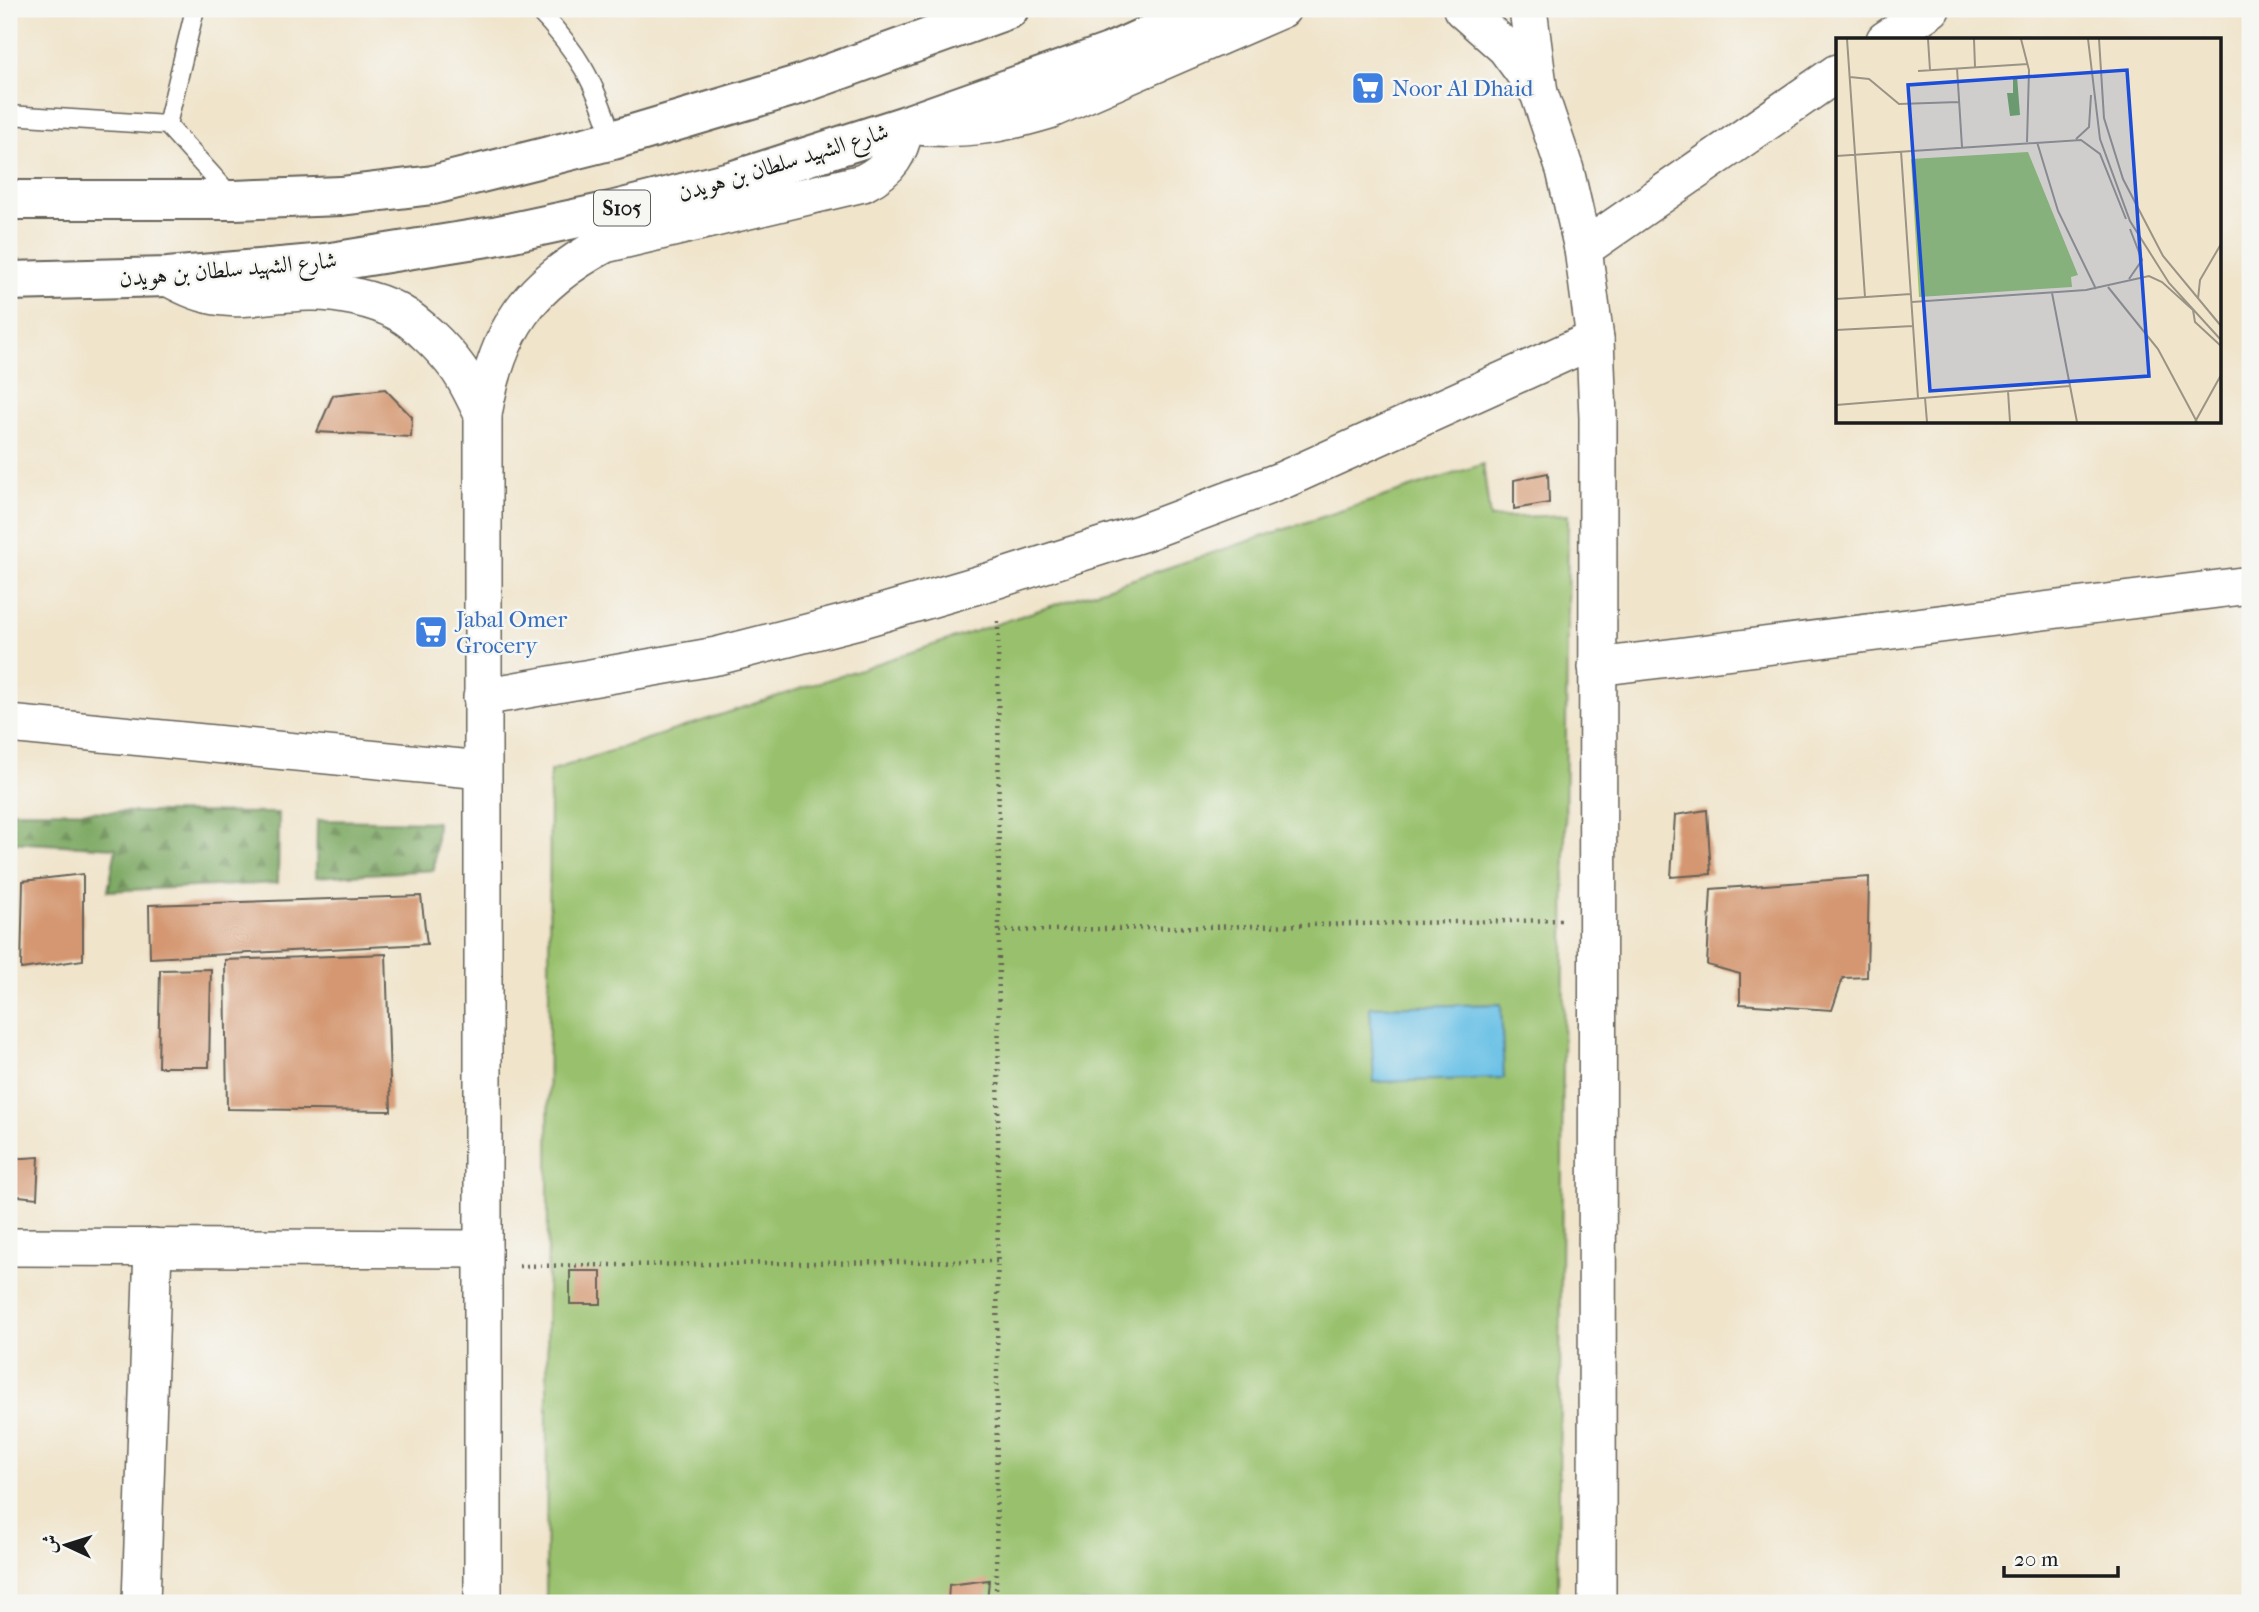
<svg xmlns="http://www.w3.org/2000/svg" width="2259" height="1612" font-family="'IM FELL French Canon',Amiri,serif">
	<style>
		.forest { fill: url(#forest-firs); stroke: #4b623e; stroke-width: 2 }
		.green { fill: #99c16d; stroke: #5a6e44; stroke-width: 2 }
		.water { fill: #68c0e6; stroke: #426e81; stroke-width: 2 }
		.building { fill: #d49771 }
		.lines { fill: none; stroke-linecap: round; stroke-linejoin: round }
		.service-casing { stroke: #666259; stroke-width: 21 }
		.minor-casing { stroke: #666259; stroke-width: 40 }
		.trunk-casing { stroke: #666259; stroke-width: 42 }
		.path { stroke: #666259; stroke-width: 4.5; stroke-dasharray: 2 5; stroke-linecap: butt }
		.service { stroke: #fff; stroke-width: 18 }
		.minor { stroke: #fff; stroke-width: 37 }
		.trunk { stroke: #fff; stroke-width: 38 }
		.labels { text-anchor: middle; stroke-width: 5; stroke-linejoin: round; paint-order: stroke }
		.shield { fill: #f6f6f2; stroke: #5d5d5c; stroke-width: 2 }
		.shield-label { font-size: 21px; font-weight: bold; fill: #1c1c1c }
		.shop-label { font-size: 23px; fill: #366cbe; stroke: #f6f6f2; text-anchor: start }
		.street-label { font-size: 23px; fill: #1c1c1c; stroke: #f6f6f2 }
		.inset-road { fill: none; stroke: #9b9485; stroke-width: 2 }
		.view { fill: #1d4ed8; fill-opacity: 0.15; stroke: #1d4ed8; stroke-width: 3.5 }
		.inset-edge { fill: none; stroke: #1c1c1c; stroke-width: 3.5 }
	</style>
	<defs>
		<pattern id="forest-firs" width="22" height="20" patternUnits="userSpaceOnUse" patternTransform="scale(1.75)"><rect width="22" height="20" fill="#7aa760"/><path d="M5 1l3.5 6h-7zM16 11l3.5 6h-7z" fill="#63874e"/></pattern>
	</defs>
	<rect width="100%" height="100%" fill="#f6f6f2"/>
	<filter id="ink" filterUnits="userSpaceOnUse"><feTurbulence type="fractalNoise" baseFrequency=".0143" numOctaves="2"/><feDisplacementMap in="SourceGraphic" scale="14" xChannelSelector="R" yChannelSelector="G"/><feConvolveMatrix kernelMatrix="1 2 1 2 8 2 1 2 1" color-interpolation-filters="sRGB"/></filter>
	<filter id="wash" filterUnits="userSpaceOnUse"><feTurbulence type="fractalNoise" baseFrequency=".00686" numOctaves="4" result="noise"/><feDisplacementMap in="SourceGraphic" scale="28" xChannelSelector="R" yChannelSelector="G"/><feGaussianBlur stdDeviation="1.57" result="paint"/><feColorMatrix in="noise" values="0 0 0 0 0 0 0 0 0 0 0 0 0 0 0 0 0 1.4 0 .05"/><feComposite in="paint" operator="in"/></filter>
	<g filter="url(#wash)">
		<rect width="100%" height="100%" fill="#f0e4cb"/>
		<g class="forest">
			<path d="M9 811 279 813 278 883 108 891 116 848 9 842Z"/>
			<path d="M317 820 437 822 434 870 316 877Z"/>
		</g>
		<path class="green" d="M1483 464 1490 518 1568 515 1558 1603H546L550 771Z"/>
		<path class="water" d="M1501 1004 1504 1078 1374 1082 1370 1007Z"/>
		<g id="blocks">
			<g class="building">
				<path d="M385 389 412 417 411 437 317 432 333 395Z"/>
				<path d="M1548 473 1549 503 1514 509V480Z"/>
				<path d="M1707 810 1711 874 1671 877 1675 815Z"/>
				<path d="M83 874V960L21 969 23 881Z"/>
				<path d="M1869 877 1867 977 1843 978 1832 1010 1740 1004V974L1707 965 1711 889Z"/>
				<path d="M421 896 427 944 150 958 149 905Z"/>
				<path d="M386 954 391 1111 227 1109 225 960Z"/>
				<path d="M211 969 209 1067H158L160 970Z"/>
				<path d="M39 1157 37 1198 9 1195V1159Z"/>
				<rect x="570" y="1271" width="31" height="33"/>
				<path d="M989 1580 987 1603H948L949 1585Z"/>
			</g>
		</g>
	</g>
	<g filter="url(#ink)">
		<use href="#blocks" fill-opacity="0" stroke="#666259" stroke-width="2"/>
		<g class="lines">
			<defs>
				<g id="service">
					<path d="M537 9C578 51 596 84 613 140"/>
					<path d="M9 115 167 125 232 197"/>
					<path d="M167 125 195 9"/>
				</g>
				<g id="minor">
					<path d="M1462 9 1506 48 1537 90"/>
					<path d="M1528 9 1539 93 1565 170 1583 249 1595 339 1598 418 1597 1603"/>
					<path d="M1885 40 1931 9"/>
					<path d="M1583 249 1837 73"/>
					<path d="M168 277C226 311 249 293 309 292 335 291 375 299 398 312 418 323 443 348 457 367 467 380 475 399 483 414"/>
					<path d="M1597 667 2250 585"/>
					<path d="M482 697 717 656 858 620 998 579 1142 533 1283 480 1595 339"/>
					<path d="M9 724 482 770"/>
					<path d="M9 1247 483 1249"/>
					<path d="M141 1603 153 1247"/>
					<path d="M483 1603V414C498 329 528 285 605 244L863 183C891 169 899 154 906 125 961 131 996 126 1049 110L1282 9"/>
				</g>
				<g id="trunk">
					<path d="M9 200H234L341 196 433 185 613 140 798 85 1009 9"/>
					<path d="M9 281 168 277 325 263 494 236 611 211 734 180 906 125 1109 53 1207 9"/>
				</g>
			</defs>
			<use href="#service" class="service-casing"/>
			<use href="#minor" class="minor-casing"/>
			<use href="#trunk" class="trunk-casing"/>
			<g class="path">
				<path d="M999 931 1561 920"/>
				<path d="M519 1266 997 1261"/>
				<path d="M996 1603 999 931 998 617"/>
			</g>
			<use href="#service" class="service"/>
			<use href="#minor" class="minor"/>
			<use href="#trunk" class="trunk"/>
		</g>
	</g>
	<defs>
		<symbol id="supermarket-square" viewBox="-11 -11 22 22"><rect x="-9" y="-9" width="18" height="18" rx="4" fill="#3f7fe0" stroke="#f6f6f2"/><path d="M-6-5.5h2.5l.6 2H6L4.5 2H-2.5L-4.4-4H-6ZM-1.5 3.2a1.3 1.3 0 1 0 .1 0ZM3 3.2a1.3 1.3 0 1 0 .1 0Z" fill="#fff"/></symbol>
	</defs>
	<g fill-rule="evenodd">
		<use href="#supermarket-square" x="1349" y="69" width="38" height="38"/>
		<use href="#supermarket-square" x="412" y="613" width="38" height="38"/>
	</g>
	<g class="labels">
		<rect class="shield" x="594" y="190.5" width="56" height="35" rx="5"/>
		<g class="shield-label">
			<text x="622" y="215">S105</text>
		</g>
		<g class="shop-label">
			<text x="1392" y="96">Noor Al Dhaid</text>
			<text x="456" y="627">Jabal Omer<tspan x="456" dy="26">Grocery</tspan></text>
		</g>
		<g class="street-label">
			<text transform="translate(783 162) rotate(-17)" y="8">شارع الشهيد سلطان بن هويدن</text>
			<text transform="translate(228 269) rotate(-5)" y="8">شارع الشهيد سلطان بن هويدن</text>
		</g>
	</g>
	<g transform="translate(1836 38)">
		<rect width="385" height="385" fill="#f0e4cb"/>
		<path d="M177 38H181L184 77 174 78 171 55H177Z" fill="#7aa760"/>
		<path d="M192 114 242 237 235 239 236 249 83 259 75 121Z" fill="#99c16d"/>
		<path class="inset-road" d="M11 1 29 259M92 1 94 32M138 1 139 29M185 1 193 32 191 104M252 1 264 101 294 183 333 245 385 302M263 1 268 80 287 141 327 218 385 288M121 30 126 109M82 33 192 26M14 39 33 41 63 66 123 64M240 101 253 89 255 57M201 104 222 173 260 251M65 113 82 360M0 118 245 102 264 116 290 181M293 241 306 222 294 191M272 249 322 311 361 384M216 255 241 384M0 261 75 256M362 261 364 242 385 206M76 264 250 252 313 238 326 244 357 272 359 284 385 308M0 292 77 288M172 353 174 384M89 360 91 384M0 367 234 348M359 384 385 337"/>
		<path class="view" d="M291 32 313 338 94 353 72 47Z"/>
		<rect width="385" height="385" class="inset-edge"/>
	</g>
	<rect width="2259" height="1612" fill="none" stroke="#f6f6f2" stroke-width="35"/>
	<g transform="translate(66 1545) rotate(274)" stroke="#f6f6f2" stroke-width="5" paint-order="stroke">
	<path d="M0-5L12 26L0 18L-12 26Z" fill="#1c1c1c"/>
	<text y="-10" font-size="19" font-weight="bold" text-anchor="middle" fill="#1c1c1c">ش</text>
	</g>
	<path d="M2004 1566v10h114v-10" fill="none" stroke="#1c1c1c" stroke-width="3.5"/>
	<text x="2014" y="1566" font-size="21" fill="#1c1c1c" stroke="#f6f6f2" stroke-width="5" paint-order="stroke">20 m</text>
</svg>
